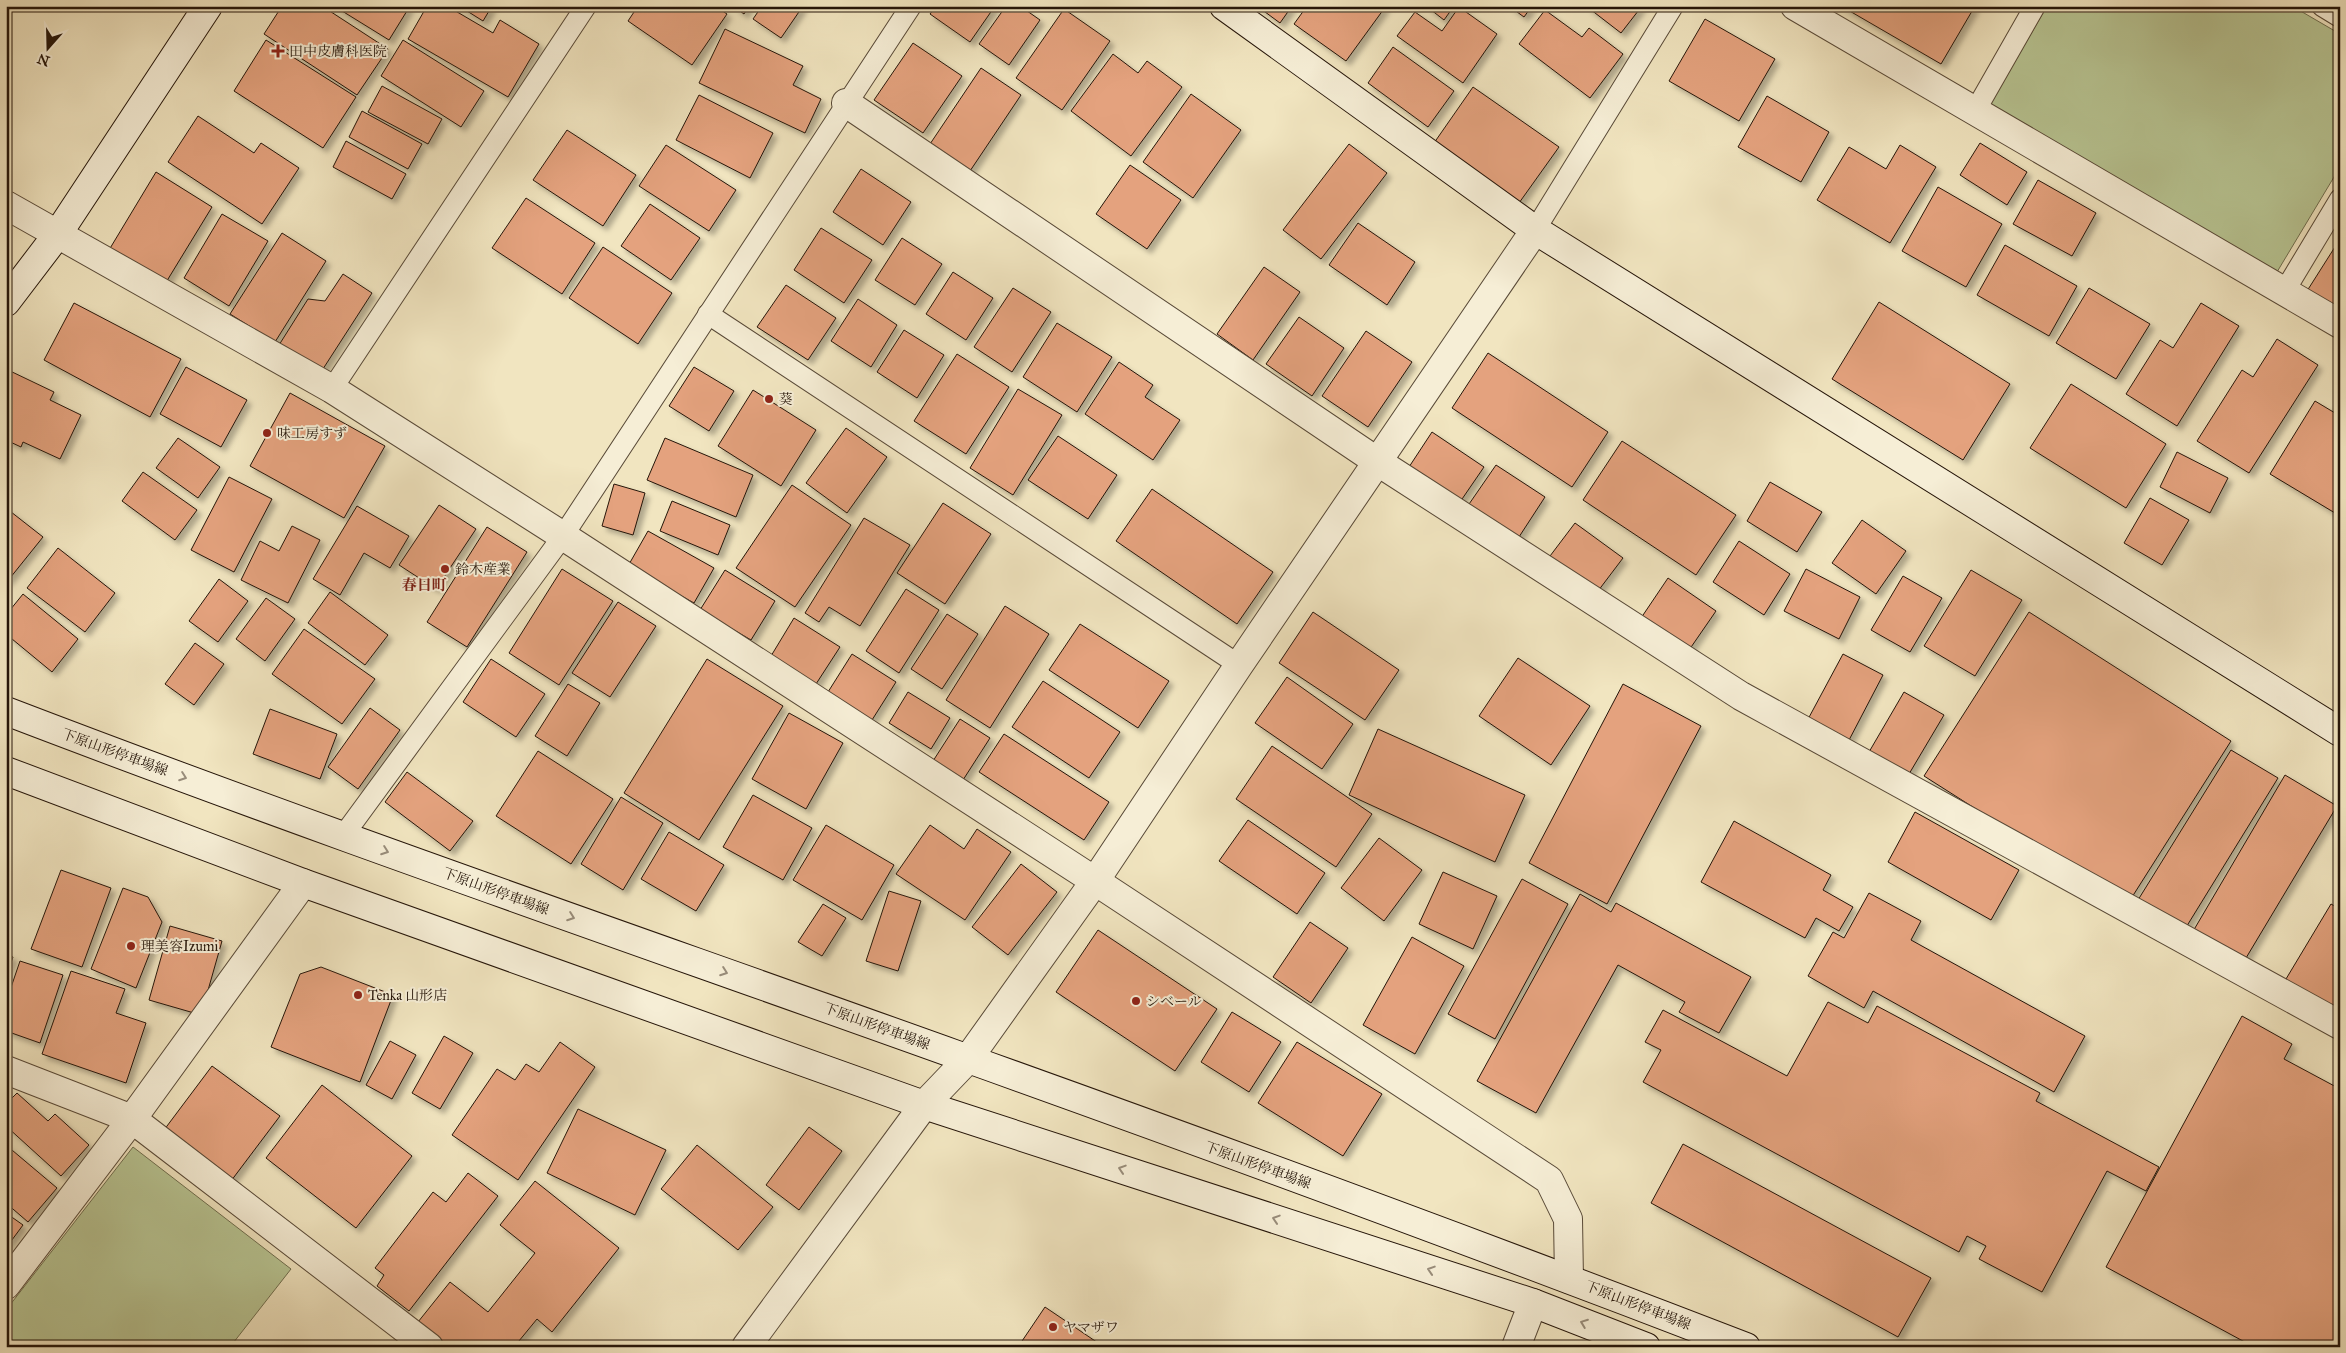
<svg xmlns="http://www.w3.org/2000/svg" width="2346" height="1353" font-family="'IM FELL Great Primer','Noto Serif JP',serif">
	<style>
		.green { fill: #b8c593; stroke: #6e6d4e }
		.building { fill: #e4a27e; stroke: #251509; filter: url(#shadow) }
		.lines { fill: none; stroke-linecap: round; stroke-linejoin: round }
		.lane-casing { stroke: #584937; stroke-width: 22 }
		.street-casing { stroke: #584937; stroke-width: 30 }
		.secondary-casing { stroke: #251509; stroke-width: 30 }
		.lane { stroke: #f6eed6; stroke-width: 20 }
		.street { stroke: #f6eed6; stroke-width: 28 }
		.secondary { stroke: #f6eed6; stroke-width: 28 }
		.oneway { stroke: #988c7a }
		.poi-dot { fill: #8f2418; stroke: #f6eed6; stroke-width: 2 }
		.labels { text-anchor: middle; stroke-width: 4; stroke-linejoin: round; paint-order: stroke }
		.poi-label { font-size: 14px; fill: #251509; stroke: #f6eed6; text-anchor: start }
		.street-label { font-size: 14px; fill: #251509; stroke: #f6eed6 }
		.neighbourhood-label { font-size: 15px; font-weight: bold; fill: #7a1f14; stroke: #f6eed6 }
	</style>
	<defs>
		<filter id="shadow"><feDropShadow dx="4.5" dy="4.5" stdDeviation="2.5" flood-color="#0004"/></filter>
	</defs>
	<rect width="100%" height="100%" fill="#f1e5c0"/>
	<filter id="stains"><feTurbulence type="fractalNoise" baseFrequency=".004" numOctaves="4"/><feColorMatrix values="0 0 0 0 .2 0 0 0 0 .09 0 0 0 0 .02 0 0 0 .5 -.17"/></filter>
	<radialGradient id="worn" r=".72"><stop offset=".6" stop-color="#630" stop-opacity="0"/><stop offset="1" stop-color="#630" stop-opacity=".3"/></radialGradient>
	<g class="green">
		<path d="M2047 6H2292L2340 34V167L2277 272 1989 106Z"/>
		<path d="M133 1147 291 1269 230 1347H10L6 1344V1310Z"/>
	</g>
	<g class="building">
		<path d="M282 6H322L388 49 357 95 264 34Z"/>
		<path d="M334 6H410L389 40Z"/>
		<path d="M427 6H447L493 33 500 20 539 44 508 97 408 39Z"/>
		<path d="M459 6H492L483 21Z"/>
		<path d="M638 6H715L727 14 692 65 628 21Z"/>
		<path d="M733 6H749L744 14Z"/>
		<path d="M762 6H803L781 38 753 19Z"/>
		<path d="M936 6H995L970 42 930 14Z"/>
		<path d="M1006 6H1020L1040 20 1009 65 979 44Z"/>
		<path d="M1257 6H1292L1280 23Z"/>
		<path d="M1307 6H1386L1346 61 1294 24Z"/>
		<path d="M1426 6H1454L1444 20Z"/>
		<path d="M1509 6H1532L1524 17Z"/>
		<path d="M1586 6H1642L1621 33Z"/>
		<path d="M1841 6H1975L1941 64Z"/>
		<path d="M1459 7 1497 34 1463 83 1397 36 1415 12 1442 31Z"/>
		<path d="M1064 9 1110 41 1062 110 1016 78Z"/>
		<path d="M1545 10 1582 37 1589 28 1623 54 1590 98 1519 44Z"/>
		<path d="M1705 19 1775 59 1739 121 1669 81Z"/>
		<path d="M725 29 803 66 793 85 821 99 805 133 699 83Z"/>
		<path d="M266 40 356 97 323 148 234 91Z"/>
		<path d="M403 40 484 91 461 127 381 76Z"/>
		<path d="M913 43 962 76 923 133 874 100Z"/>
		<path d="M1393 47 1454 91 1428 127 1368 83Z"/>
		<path d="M1113 54 1138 73 1147 61 1182 87 1131 156 1071 111Z"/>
		<path d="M981 68 1021 95 970 171 930 144Z"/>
		<path d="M382 86 442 119 428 144 368 112Z"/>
		<path d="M1473 87 1559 147 1519 203 1434 143Z"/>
		<path d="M1191 94 1241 130 1193 198 1143 162Z"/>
		<path d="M699 95 773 133 750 178 676 140Z"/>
		<path d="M1767 96 1829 132 1801 182 1738 147Z"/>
		<path d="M362 111 422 144 408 169 349 137Z"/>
		<path d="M198 116 254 153 261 143 299 168 262 224 168 162Z"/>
		<path d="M567 130 636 175 603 226 533 180Z"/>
		<path d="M346 141 406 174 392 199 333 167Z"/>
		<path d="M1980 143 2027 172 2007 205 1960 175Z"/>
		<path d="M1349 144 1387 173 1321 259 1283 230Z"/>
		<path d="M666 145 736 190 709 231 639 186Z"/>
		<path d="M1900 145 1936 167 1890 243 1817 200 1849 147 1886 169Z"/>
		<path d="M1130 165 1181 200 1147 249 1096 214Z"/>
		<path d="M861 169 911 202 883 245 833 212Z"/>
		<path d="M156 172 212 207 165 284 109 250Z"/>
		<path d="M2038 180 2096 213 2072 256 2013 224Z"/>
		<path d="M1938 187 2002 224 1966 287 1902 251Z"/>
		<path d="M526 198 595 243 562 294 492 248Z"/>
		<path d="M650 204 700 238 671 280 621 246Z"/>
		<path d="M222 214 268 241 229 306 184 278Z"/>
		<path d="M1358 223 1415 262 1387 305 1329 265Z"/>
		<path d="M821 228 872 260 844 303 794 270Z"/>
		<path d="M282 233 326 261 275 342 230 314Z"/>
		<path d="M902 238 942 264 915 305 875 280Z"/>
		<path d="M2340 239V312L2307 291Z"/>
		<path d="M2005 245 2077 286 2049 336 1977 295Z"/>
		<path d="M603 247 672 293 638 344 569 298Z"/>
		<path d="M1264 267 1300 292 1253 360 1217 334Z"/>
		<path d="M953 272 993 298 966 340 926 314Z"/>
		<path d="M343 274 372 293 321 372 279 345 308 299 325 301Z"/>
		<path d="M786 285 836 318 808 360 757 327Z"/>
		<path d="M1013 288 1051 312 1012 372 974 347Z"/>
		<path d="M2089 288 2150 324 2116 379 2056 343Z"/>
		<path d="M858 299 897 325 871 367 831 341Z"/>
		<path d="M1879 302 2010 384 1963 460 1832 379Z"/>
		<path d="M74 303 181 359 150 417 44 360Z"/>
		<path d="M2201 303 2239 326 2177 426 2126 394 2160 340 2173 348Z"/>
		<path d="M1299 317 1344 348 1312 396 1266 364Z"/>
		<path d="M1057 323 1112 357 1077 412 1023 377Z"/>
		<path d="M904 330 944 355 917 398 877 372Z"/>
		<path d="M1366 331 1412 362 1368 427 1322 396Z"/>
		<path d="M2277 339 2318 365 2249 473 2197 441 2242 370 2253 377Z"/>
		<path d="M1488 353 1608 432 1572 487 1452 408Z"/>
		<path d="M957 354 1009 387 966 454 914 421Z"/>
		<path d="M1119 362 1153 385 1145 397 1180 420 1153 460 1085 414Z"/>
		<path d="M186 367 247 400 221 447 160 414Z"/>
		<path d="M694 367 734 391 709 431 669 406Z"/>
		<path d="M8 370 54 392 50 400 81 415 60 459 23 442 21 447 6 440V374Z"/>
		<path d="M2071 384 2166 444 2126 508 2030 448Z"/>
		<path d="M1018 389 1062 415 1013 495 970 468Z"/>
		<path d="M753 390 816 430 781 486 718 446Z"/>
		<path d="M290 393 385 446 344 518 250 466Z"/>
		<path d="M2315 401 2340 416V516L2270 474Z"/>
		<path d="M846 428 887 457 847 513 806 483Z"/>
		<path d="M1432 432 1484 467 1460 502 1409 467Z"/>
		<path d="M1058 436 1117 475 1088 519 1028 480Z"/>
		<path d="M178 438 220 467 198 498 156 468Z"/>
		<path d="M665 438 753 475 736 517 647 480Z"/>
		<path d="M1622 441 1736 515 1696 575 1583 500Z"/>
		<path d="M2177 452 2228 478 2210 513 2160 487Z"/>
		<path d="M1496 465 1545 497 1517 540 1467 507Z"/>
		<path d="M143 472 197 510 175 540 122 501Z"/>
		<path d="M229 477 272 499 234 572 191 550Z"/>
		<path d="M1770 482 1822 512 1797 552 1747 521Z"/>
		<path d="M614 484 645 493 633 535 602 526Z"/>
		<path d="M792 485 851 525 795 607 736 568Z"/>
		<path d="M1152 489 1273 572 1237 624 1116 541Z"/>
		<path d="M2150 498 2189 520 2162 565 2124 543Z"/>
		<path d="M672 501 730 525 718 555 660 531Z"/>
		<path d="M943 503 991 534 945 604 897 573Z"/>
		<path d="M439 505 476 529 436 589 399 565Z"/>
		<path d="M357 506 409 536 390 568 364 553 340 595 313 579Z"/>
		<path d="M6 508 43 537 6 583Z"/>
		<path d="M864 518 910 545 860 626 829 607 819 622 805 613Z"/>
		<path d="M1862 520 1906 551 1876 594 1832 563Z"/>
		<path d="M1575 523 1623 558 1595 595 1547 560Z"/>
		<path d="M292 526 320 540 288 603 241 580 260 541 279 551Z"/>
		<path d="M487 527 527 552 467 647 427 622Z"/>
		<path d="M648 531 714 568 694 603 628 566Z"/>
		<path d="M1739 541 1790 574 1764 615 1713 582Z"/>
		<path d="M58 548 115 593 85 632 27 588Z"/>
		<path d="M562 569 613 601 559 685 509 653Z"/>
		<path d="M1806 569 1860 597 1839 639 1784 611Z"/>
		<path d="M725 570 775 601 751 640 700 610Z"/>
		<path d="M1971 570 2022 600 1975 676 1924 646Z"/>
		<path d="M1903 576 1942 598 1910 652 1871 630Z"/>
		<path d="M1668 578 1716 611 1687 653 1639 621Z"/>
		<path d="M219 579 248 601 218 642 189 621Z"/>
		<path d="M906 589 939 610 899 673 866 651Z"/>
		<path d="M330 592 388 635 365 665 308 623Z"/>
		<path d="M23 594 78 639 52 672 6 634V615Z"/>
		<path d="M266 598 295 619 265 661 236 639Z"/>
		<path d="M618 602 656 626 610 697 572 673Z"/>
		<path d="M1005 606 1049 634 990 728 946 700Z"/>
		<path d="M1313 612 1399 670 1365 720 1279 663Z"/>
		<path d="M2029 612 2231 741 2127 905 1924 776Z"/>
		<path d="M947 614 978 634 942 689 911 669Z"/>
		<path d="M794 618 840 647 816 684 771 656Z"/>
		<path d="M1080 624 1169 681 1138 728 1049 670Z"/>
		<path d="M304 629 375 679 342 724 272 674Z"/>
		<path d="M195 643 224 664 194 705 165 684Z"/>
		<path d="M852 654 896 682 872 720 828 692Z"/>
		<path d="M1843 654 1883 675 1848 742 1807 721Z"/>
		<path d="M1518 658 1590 706 1551 765 1479 716Z"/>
		<path d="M491 659 545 694 516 737 463 702Z"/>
		<path d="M707 659 783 706 699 840 624 793Z"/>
		<path d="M1287 677 1353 724 1322 769 1255 723Z"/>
		<path d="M1043 681 1120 732 1089 778 1012 727Z"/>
		<path d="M568 684 600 703 567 756 535 736Z"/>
		<path d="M1623 684 1701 726 1607 904 1529 863Z"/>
		<path d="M908 692 950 718 931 749 889 723Z"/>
		<path d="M1904 692 1944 715 1909 774 1869 752Z"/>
		<path d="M370 708 400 730 358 789 328 767Z"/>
		<path d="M270 709 337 734 320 779 253 754Z"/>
		<path d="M789 713 843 743 806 809 752 779Z"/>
		<path d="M960 719 990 738 963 780 933 761Z"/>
		<path d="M1378 729 1525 795 1495 862 1349 795Z"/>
		<path d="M1004 734 1109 802 1084 840 979 772Z"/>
		<path d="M1272 746 1372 814 1336 867 1236 799Z"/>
		<path d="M2231 750 2278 778 2185 929 2138 900Z"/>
		<path d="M538 751 613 799 571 864 496 816Z"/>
		<path d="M407 772 473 821 450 851 385 802Z"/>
		<path d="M2285 775 2337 806 2243 963 2192 933Z"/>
		<path d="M753 795 812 828 783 880 723 847Z"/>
		<path d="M621 797 663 823 623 890 581 864Z"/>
		<path d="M1915 812 2019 870 1991 920 1888 862Z"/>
		<path d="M1248 820 1325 873 1297 914 1219 861Z"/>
		<path d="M1734 821 1831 875 1823 890 1853 907 1839 931 1816 918 1805 938 1701 882Z"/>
		<path d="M826 825 894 865 862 920 793 880Z"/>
		<path d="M930 825 964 849 977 829 1011 852 965 920 896 874Z"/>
		<path d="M669 832 724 865 696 911 641 879Z"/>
		<path d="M1379 838 1422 870 1384 921 1341 888Z"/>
		<path d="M1021 864 1057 892 1008 955 972 927Z"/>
		<path d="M61 870 111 888 82 967 31 949Z"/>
		<path d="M1443 872 1497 896 1473 949 1419 924Z"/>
		<path d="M1522 879 1568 904 1495 1039 1448 1014Z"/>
		<path d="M123 888 148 897 162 922 136 988 91 969Z"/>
		<path d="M889 891 921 901 898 971 866 961Z"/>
		<path d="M1869 893 1921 921 1911 940 2085 1036 2054 1092 1873 991 1864 1008 1808 976 1833 932 1844 938Z"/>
		<path d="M1580 894 1611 912 1616 903 1751 977 1719 1033 1679 1012 1685 1002 1618 965 1536 1113 1477 1081Z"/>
		<path d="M823 904 846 918 822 956 798 942Z"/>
		<path d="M2331 904 2340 909V1011L2283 984Z"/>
		<path d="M1310 922 1348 948 1311 1003 1273 977Z"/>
		<path d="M170 926 222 941 201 1015 149 1000Z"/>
		<path d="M1098 930 1217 1009 1175 1071 1056 992Z"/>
		<path d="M1412 937 1464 966 1415 1054 1363 1025Z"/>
		<path d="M6 954 13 957 6 977Z"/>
		<path d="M20 961 63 975 40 1043 6 1031V1002Z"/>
		<path d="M321 967 393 995 360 1082 271 1047 300 974Z"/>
		<path d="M71 971 125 989 116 1013 146 1023 126 1083 42 1054Z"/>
		<path d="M1828 1002 1868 1023 1877 1006 2040 1093 2036 1101 2159 1167 2146 1191 2107 1171 2042 1292 1979 1259 1986 1246 1967 1236 1959 1252 1643 1082 1661 1050 1645 1042 1663 1010 1787 1076Z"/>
		<path d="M1232 1012 1281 1042 1249 1092 1201 1062Z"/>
		<path d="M2242 1016 2292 1044 2284 1059 2340 1089V1347H2254L2106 1267Z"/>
		<path d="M444 1036 473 1053 440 1109 412 1093Z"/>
		<path d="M390 1041 416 1055 392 1099 366 1085Z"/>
		<path d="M560 1042 595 1067 518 1180 452 1135 497 1069 515 1080 526 1064 539 1072Z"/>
		<path d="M1297 1042 1382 1094 1343 1156 1258 1103Z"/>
		<path d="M212 1066 280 1116 231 1181 164 1130Z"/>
		<path d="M322 1085 412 1156 356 1228 266 1158Z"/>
		<path d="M17 1093 48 1121 55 1114 89 1145 61 1176 6 1126V1104Z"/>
		<path d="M578 1109 666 1150 635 1215 547 1173Z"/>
		<path d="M809 1127 842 1151 799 1210 766 1185Z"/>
		<path d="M1683 1144 1931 1278 1898 1337 1651 1203Z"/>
		<path d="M6 1145 57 1188 28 1222 6 1203Z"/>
		<path d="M697 1145 773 1207 738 1250 661 1189Z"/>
		<path d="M468 1173 498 1196 409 1311 377 1286 384 1275 375 1268 433 1192 446 1202Z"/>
		<path d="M535 1181 619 1248 552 1332 537 1319 514 1347H449L418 1322 450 1282 488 1312 535 1253 500 1225Z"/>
		<path d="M6 1213 23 1225 6 1248Z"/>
		<path d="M1045 1307 1104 1347H1018Z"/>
	</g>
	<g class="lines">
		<defs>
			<g id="lane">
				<path d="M2322 6 2340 17"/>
				<path d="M1974 113 2035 6"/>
				<path d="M1535 230 1673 6"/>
				<path d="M2284 292 2340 199"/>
				<path d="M708 314 1239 665"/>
				<path d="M332 389 586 6"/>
				<path d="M343 836 563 536 911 6"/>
			</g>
			<g id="street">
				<path d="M1795 6 2340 324"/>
				<path d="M846 103 1378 462 1741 696 2340 1025"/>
				<path d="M6 205 332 389 563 536 1095 881 1549 1180 1568 1219 1569 1279"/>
				<path d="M6 1070 132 1119 429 1347"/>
				<path d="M6 1285 132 1119 303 883"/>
				<path d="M746 1347 924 1105 968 1059 1095 881 1239 665 1535 230"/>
				<path d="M1516 1347 1533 1303"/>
			</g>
			<g id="secondary">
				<path d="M1224 6 1535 230 2340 732"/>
				<path d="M6 302 57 235 208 6"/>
				<path d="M6 711C322 832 642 942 960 1056 1223 1150 1486 1247 1746 1347"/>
				<path d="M6 771 303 883 924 1105 1533 1303 1646 1347"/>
			</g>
		</defs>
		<use href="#lane" class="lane-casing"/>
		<use href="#street" class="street-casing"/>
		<use href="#secondary" class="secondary-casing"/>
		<use href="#lane" class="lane"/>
		<use href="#street" class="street"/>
		<use href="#secondary" class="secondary"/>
	</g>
	<defs><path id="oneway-chevron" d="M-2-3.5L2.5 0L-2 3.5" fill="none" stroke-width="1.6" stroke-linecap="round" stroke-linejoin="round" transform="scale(1.25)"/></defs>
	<g class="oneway">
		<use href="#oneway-chevron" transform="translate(183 777) rotate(20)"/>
		<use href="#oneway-chevron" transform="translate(385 851) rotate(20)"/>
		<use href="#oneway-chevron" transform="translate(571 917) rotate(20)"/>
		<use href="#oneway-chevron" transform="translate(724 972) rotate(20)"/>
		<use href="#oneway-chevron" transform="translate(1122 1169) rotate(-162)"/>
		<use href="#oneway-chevron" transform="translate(1276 1219) rotate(-162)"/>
		<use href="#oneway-chevron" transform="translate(1431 1270) rotate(-162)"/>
		<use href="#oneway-chevron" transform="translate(1584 1323) rotate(-159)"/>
	</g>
	<g class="poi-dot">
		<path d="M275.5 43.5h5v5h5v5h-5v5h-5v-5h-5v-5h5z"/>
		<circle cx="769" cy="399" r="5"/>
		<circle cx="267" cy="433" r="5"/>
		<circle cx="445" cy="569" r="5"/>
		<circle cx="131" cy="946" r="5"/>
		<circle cx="358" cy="995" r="5"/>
		<circle cx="1136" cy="1001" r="5"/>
		<circle cx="1053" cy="1327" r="5"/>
	</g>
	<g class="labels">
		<g class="poi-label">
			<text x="289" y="56">田中皮膚科医院</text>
			<text x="779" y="404">葵</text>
			<text x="277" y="438">味工房すず</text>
			<text x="455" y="574">鈴木産業</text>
			<text x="141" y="951">理美容Izumi</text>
			<text x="368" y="1000">Tenka 山形店</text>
			<text x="1146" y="1006">シベール</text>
			<text x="1063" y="1332">ヤマザワ</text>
		</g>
		<g class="street-label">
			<text transform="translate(115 752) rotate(20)" y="5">下原山形停車場線</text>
			<text transform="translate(496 891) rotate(20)" y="5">下原山形停車場線</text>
			<text transform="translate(877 1026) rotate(20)" y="5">下原山形停車場線</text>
			<text transform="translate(1258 1165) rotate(20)" y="5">下原山形停車場線</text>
			<text transform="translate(1638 1305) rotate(21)" y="5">下原山形停車場線</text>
		</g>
		<g class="neighbourhood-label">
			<text x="424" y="590">春日町</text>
		</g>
	</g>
	<rect width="2346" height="1353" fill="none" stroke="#f1e5c0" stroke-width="25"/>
	<rect x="8" y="8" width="2331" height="1338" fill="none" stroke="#251509" stroke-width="2.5"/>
	<rect x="12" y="12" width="2321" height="1328" fill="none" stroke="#251509"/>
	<g transform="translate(48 48) rotate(200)" stroke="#f6eed6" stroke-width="4" paint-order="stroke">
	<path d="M0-4L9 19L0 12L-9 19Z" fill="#251509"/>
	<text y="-8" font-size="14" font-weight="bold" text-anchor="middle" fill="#251509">N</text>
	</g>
	<rect width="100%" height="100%" filter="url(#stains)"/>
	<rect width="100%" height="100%" fill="url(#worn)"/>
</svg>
